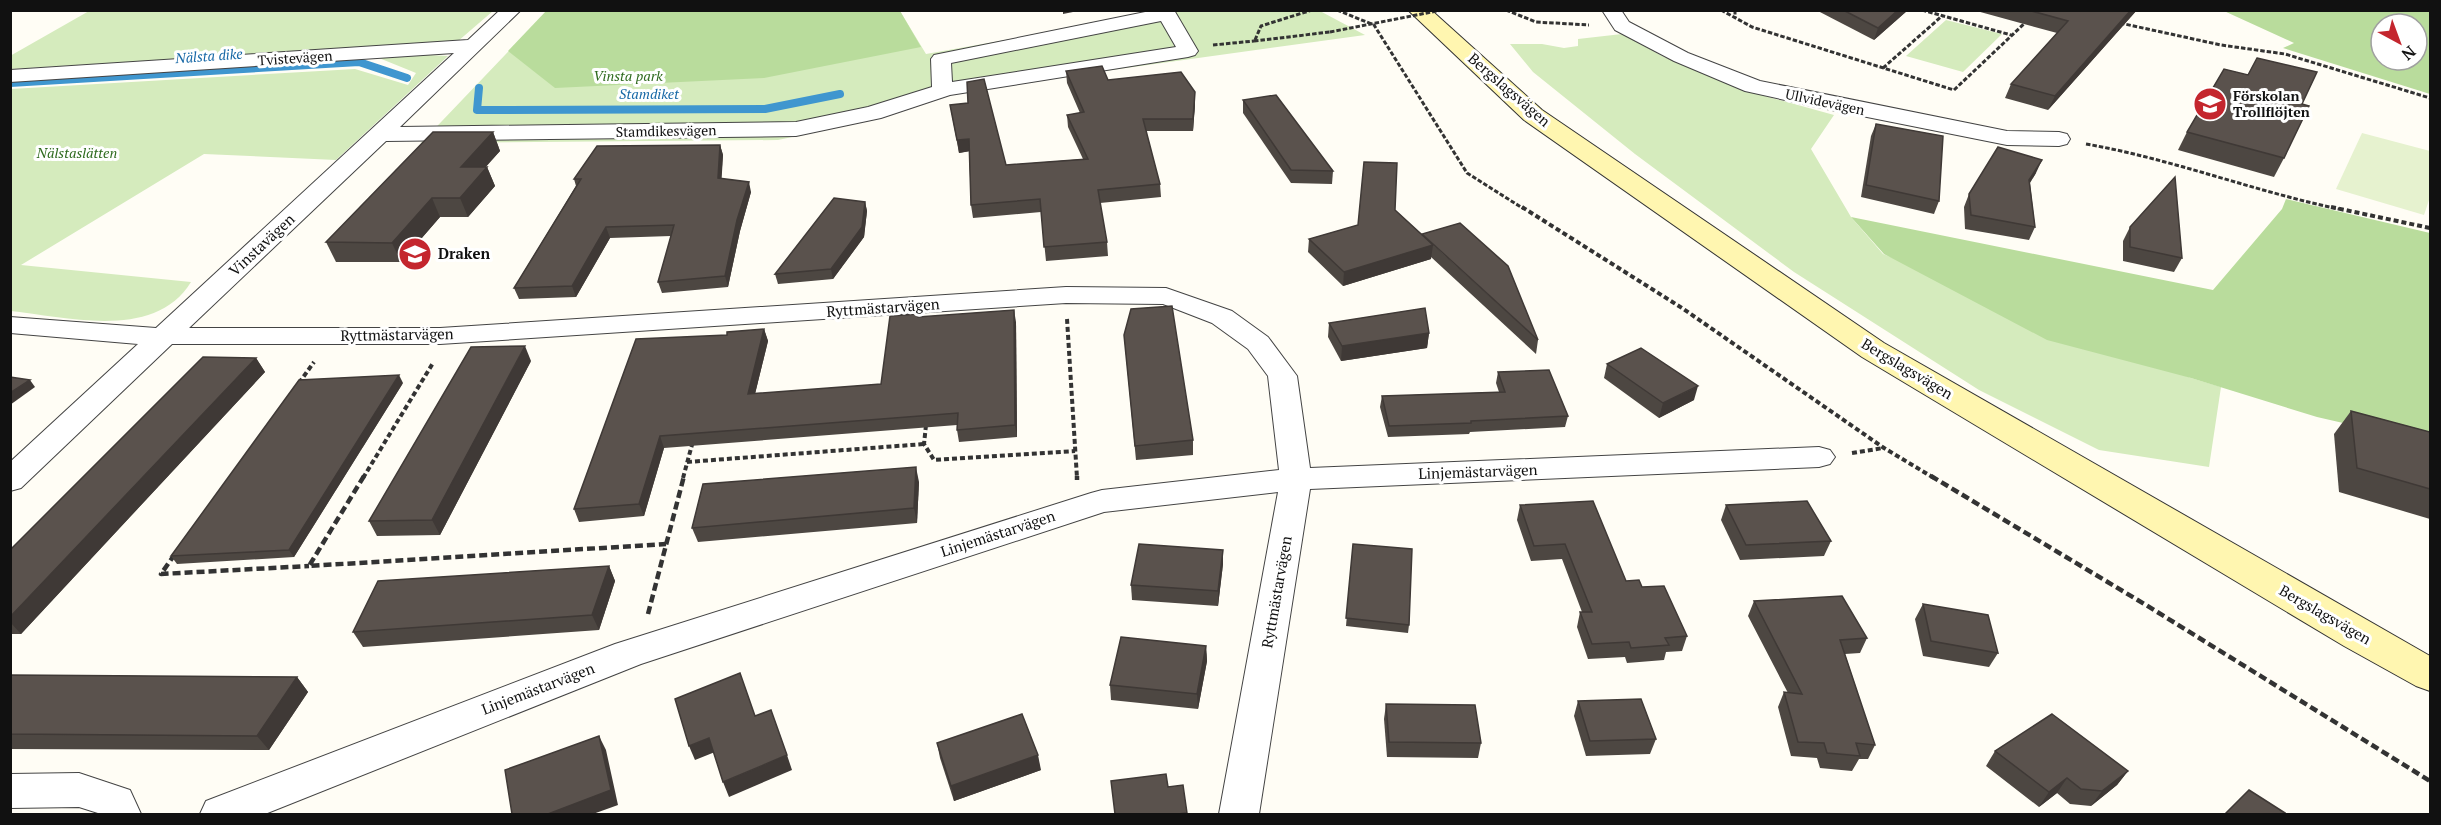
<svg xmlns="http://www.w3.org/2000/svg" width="2441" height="825" font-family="'PT Serif',serif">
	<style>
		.green { fill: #d5ebbd }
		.forest { fill: #b9dc9c; fill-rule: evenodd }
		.pitch { fill: #e6f2cf }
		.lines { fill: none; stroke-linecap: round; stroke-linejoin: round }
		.stream { stroke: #3f96cf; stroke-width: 8 }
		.minor-casing { stroke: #444; stroke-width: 2 }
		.secondary-casing { stroke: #333; stroke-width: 2 }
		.path-far2 { stroke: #333; stroke-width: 3; stroke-dasharray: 4.5 2; stroke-linecap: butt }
		.path-far1 { stroke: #333; stroke-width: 4; stroke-dasharray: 5 3; stroke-linecap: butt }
		.path { stroke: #333; stroke-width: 4.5; stroke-dasharray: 8 4; stroke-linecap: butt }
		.minor { fill: #fff; fill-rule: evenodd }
		.secondary { fill: #fff6b0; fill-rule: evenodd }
		.path-bridge { stroke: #333; stroke-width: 3; stroke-dasharray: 4.5 2; stroke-linecap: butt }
		.wall { fill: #4d4742 }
		.shaded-wall { fill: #3f3936 }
		.building { fill: #5a524d; stroke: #3f3936; stroke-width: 1.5 }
		.labels { text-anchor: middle; stroke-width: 6; stroke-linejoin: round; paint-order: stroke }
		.far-water-label { font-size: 14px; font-style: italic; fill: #1768a6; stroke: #fff }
		.far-street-label { font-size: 14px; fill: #111; stroke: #fff }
		.far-park-label { font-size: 14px; font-style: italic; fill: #2f6b1f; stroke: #fff }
		.far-poi-label { font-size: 14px; font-weight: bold; fill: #111; stroke: #fff; text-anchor: start }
		.street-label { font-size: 15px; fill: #111; stroke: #fff }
		.poi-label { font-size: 15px; font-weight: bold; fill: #111; stroke: #fff; text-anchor: start }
	</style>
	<rect width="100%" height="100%" fill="#fffdf5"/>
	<g class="green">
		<path d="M1175 10 1320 11 1365 35 945 93 849 125 778 140 421 143 547 11H900L926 54Z"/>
		<path d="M89 11H493L457 42 11 69 10 56Z"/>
		<path d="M1946 20 2002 34 1963 72 1906 56Z"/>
		<path d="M1622 34 1664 57 1743 90 1834 115 1811 149 1851 217 1883 254 2191 378 2221 387 2209 467 2099 450 1979 390 1794 272 1635 154 1533 72 1510 44H1542L1564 48 1578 46V39Z"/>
		<path d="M428 55 448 56 336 160 204 154 21 265 191 282C155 341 67 317 11 311V89L355 69 408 85 416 73 379 58Z"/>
	</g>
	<g class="forest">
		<path d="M547 10 900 11 921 47 764 78 555 88 508 51Z"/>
		<path d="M2380 10 2430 12V94L2283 48 2294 43 2224 11ZM2381 24H2417V60H2381Z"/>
		<path d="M2286 199 2430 233V443L2317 417 2191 378 2047 340 1884 254 1851 217 2213 290 2282 209Z"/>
	</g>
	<path class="pitch" d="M2362 133 2430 151V197L2424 215 2336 189Z"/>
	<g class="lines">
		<g class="stream">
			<path d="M10 83 359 62 407 78"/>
			<path d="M479 88 477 110 765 109 840 94"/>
		</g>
		<defs>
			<g id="minor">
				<path d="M500 10H521L400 127 796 122 868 107 932 87 931 59 934 55 1155 10H1174L1198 51 1195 55 1188 57 950 95 881 118 796 136 386 141 189 328H440L1066 287 1166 288 1232 311 1268 337 1297 376 1310 468 1819 447 1830 450 1835 457 1830 464 1819 467 1310 489 1259 814H1219L1278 492 1104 512 641 664 265 814H200L206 801 615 644 1091 493 1102 490 1279 470 1268 376 1248 349 1212 323 1163 304 1066 303 440 344H172L21 488 10 491V462L138 344 10 333V317L156 328 454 53 10 82V70L468 40ZM1161 21 1176 47 952 82 951 63Z"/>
				<path d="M1602 10H1621L1629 22 1688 53 1760 81 2007 131 2059 132 2067 134 2070 139 2067 144 2059 146 2007 145 1812 106 1745 91 1674 61 1615 30Z"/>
				<path d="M79 773 130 790 141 814H101L79 807 10 808V774Z"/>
			</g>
			<path id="secondary" d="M1408 10H1431L1542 110 1884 343 2430 656V691L2416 686 2344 646 1862 357 1524 120Z"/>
		</defs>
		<use href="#minor" class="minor-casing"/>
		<use href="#secondary" class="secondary-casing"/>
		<g class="path-far2">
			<path d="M1337 10 1374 25 1467 173 1524 209"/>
			<path d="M1506 10 1536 22 1589 25"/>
			<path d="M1721 10 1752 27 1954 90 2027 21"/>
			<path d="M1735 10V18"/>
			<path d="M1922 10 2011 35"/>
			<path d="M2120 23 2221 45 2285 54 2430 98"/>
			<path d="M1255 40 1261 26 1312 10"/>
			<path d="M1254 41 1330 32"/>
			<path d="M1213 45 1254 41"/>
			<path d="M1883 68 1942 16"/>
			<path d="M2086 144C2172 159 2253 191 2339 209"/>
		</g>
		<g class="path-far1">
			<path d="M1522 207 1682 308 1884 448 1934 478"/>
			<path d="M2331 207 2430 228"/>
			<path d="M1067 319 1077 478"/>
			<path d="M299 383 314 362"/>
			<path d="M926 425 924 444 934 460 1075 451"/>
			<path d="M1852 453 1883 448"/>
			<path d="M687 462 924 444"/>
			<path d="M363 478 433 363"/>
			<path d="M683 478 693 441"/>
		</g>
		<g class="path">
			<path d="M364 476 309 566 666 544"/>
			<path d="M1077 476V480"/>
			<path d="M1931 476 2146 605 2430 781"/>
			<path d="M175 554 161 574 309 566"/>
			<path d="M648 614 684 476"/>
		</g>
		<use href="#minor" class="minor"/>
		<use href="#secondary" class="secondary"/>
		<path class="path-bridge" d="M1330 32 1442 10"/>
	</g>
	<g class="wall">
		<path d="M1816 10H1908L1874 40Z"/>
		<path d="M1973 10H2137L2048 110 2005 98 2011 84 2057 33Z"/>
		<path d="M1066 71 1108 80 1195 92V104L1193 131H1146L1160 184 1161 197 1100 203 1107 242 1108 256 1046 261 1041 212 973 218 971 205 969 151 959 153 950 105 1006 165 1083 159 1068 127 1067 115 1080 113 1067 83Z"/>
		<path d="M1243 100 1333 171 1332 184 1291 183 1243 113Z"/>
		<path d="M2302 104 2284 158 2274 177 2178 150 2187 132Z"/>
		<path d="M1876 124 1939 201 1934 214 1861 197 1871 136Z"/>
		<path d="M493 132 500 151 485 167H487L495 186 468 217H440L401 262H336L326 242Z"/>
		<path d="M720 145 723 155 721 179 751 192 740 231 728 287 662 293 658 282 671 236 610 238 576 297 519 299 514 288 576 186 574 179Z"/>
		<path d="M2036 173 2030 183 2035 227 2029 240 1965 229 1964 207 1969 194Z"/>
		<path d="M865 202 867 211 864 237 833 279 778 284 775 274Z"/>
		<path d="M1395 210 1538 340 1536 354 1431 257V259L1343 286 1308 252 1309 239 1358 225Z"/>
		<path d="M2130 227 2182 258 2174 272 2123 261V241Z"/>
		<path d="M918 314 919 317 1016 322 1017 437 959 442 957 430V425L664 448 644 516 579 522 574 509 727 335 764 329 768 341 755 394 881 384Z"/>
		<path d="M1329 323 1429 333 1427 348 1341 361 1328 337Z"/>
		<path d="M1124 335 1193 440V455L1136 460Z"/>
		<path d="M256 358 265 372 21 634H10V550Z"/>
		<path d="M531 361 440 535 377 536 369 521Z"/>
		<path d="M1607 364 1694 400 1659 418 1604 378Z"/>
		<path d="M1498 372 1568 416 1565 427 1470 432 1469 434 1388 437 1380 407 1382 396 1499 392 1496 383Z"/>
		<path d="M403 383 294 557 177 564 171 556Z"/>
		<path d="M2351 411 2430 432V519L2339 492 2334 434Z"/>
		<path d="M919 482 917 523 698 542 692 528Z"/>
		<path d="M1520 505 1626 581 1642 587 1687 636 1682 651 1666 652 1664 660 1627 663 1625 657 1588 659 1577 627 1580 612H1582L1562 559 1531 561 1517 520Z"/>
		<path d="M1726 505 1831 541 1824 556 1740 560 1721 520Z"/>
		<path d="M1353 544 1409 625 1408 633 1346 626Z"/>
		<path d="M1223 550V564L1218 606 1132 600 1131 585Z"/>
		<path d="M609 566 615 581 599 630 363 647 353 632Z"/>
		<path d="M1754 601 1867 638 1860 653 1845 654 1875 745 1868 759H1859L1852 771 1820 768 1817 758 1791 756 1778 707 1784 692 1788 693 1748 616Z"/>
		<path d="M1923 604 1998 653 1989 667 1923 656 1915 619Z"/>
		<path d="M1206 646 1207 661 1198 709 1111 700 1110 685Z"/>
		<path d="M10 675 297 677 308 692 269 750 10 749Z"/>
		<path d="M1578 701 1656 739 1650 754 1586 756 1574 716Z"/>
		<path d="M1386 704 1481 743 1478 758 1387 757 1384 719Z"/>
		<path d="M937 743 1041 770 954 801 940 758Z"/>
		<path d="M1995 751 2128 771 2117 785 2091 806 2070 804 2057 793 2039 807 1986 766Z"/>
	</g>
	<g class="shaded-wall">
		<path d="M1063 10H1083L1063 14Z"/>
		<path d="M1898 10H1908L1874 40 1878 28Z"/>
		<path d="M2131 10H2137L2048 110 2055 96Z"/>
		<path d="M1195 92V104L1193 131V119Z"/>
		<path d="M493 132 500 151 469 186 461 167Z"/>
		<path d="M969 139 971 151 959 153 957 140Z"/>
		<path d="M720 145 723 155 721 189 718 178Z"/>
		<path d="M2042 160 2036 173 2023 193 2029 180Z"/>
		<path d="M487 167 495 186 468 217 460 198Z"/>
		<path d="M749 182 751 192 740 231 728 287 725 276 737 220Z"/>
		<path d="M432 198 440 217 401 262 392 243Z"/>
		<path d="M865 202 867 211 864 237 833 279 831 269Z"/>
		<path d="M606 227 610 238 576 297 572 286Z"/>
		<path d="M1433 245 1431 259 1343 286 1344 272Z"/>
		<path d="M1014 310 1016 322 1017 437 1015 425Z"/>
		<path d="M764 329 768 341 752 406 748 394Z"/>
		<path d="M1429 333 1427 348 1341 361 1342 346Z"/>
		<path d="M525 346 531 361 440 535 432 520Z"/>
		<path d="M256 358 265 372 21 634 10 622V617Z"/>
		<path d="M399 375 403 383 294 557 289 550Z"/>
		<path d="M30 380 35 387 10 405V393Z"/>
		<path d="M1698 386 1694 400 1659 418 1663 403Z"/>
		<path d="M660 436 664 448 644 516 639 504Z"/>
		<path d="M916 467 919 482 917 523 914 508Z"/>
		<path d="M1223 550V564L1218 606V591Z"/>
		<path d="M609 566 615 581 599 630 592 615Z"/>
		<path d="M1206 646 1207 661 1198 709 1197 694Z"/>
		<path d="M297 677 308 692 269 750 257 736Z"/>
		<path d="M599 736 606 750 618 805 593 814H548Z"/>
		<path d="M709 738 715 752 695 760 689 746Z"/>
		<path d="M787 755 792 770 729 797 723 782Z"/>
		<path d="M1038 755 1041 770 954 801 951 786Z"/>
		<path d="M2128 771 2117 785 2091 806 2102 791Z"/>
		<path d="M2067 778 2057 793 2039 807 2049 792Z"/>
	</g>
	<g class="building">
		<path d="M1843 10H1898L1878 28Z"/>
		<path d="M2028 10H2131L2055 96 2011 84 2068 21Z"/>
		<path d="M2257 58 2317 72 2302 104 2309 106 2284 158 2187 132 2224 69 2248 75Z"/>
		<path d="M1102 66 1108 80 1181 72 1195 92 1193 119H1143L1160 184 1098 190 1107 242 1044 247 1040 199 971 205 969 139 957 140 950 105 968 103 967 82 984 79 1006 165 1088 159 1067 115 1084 112 1066 71Z"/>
		<path d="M1276 95 1333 171 1291 170 1243 100Z"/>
		<path d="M1876 124 1943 136 1939 201 1866 185Z"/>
		<path d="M433 132H493L461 167H487L460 198H432L392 243 326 242Z"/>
		<path d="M720 145 718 178 749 182 737 220 725 276 658 282 674 225 606 227 572 286 514 288 581 179H574L597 146Z"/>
		<path d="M1998 147 2042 160 2029 180 2035 227 1971 215 1969 194Z"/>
		<path d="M1364 162 1397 163 1395 210 1433 245 1344 272 1309 239 1358 225Z"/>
		<path d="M2175 177 2182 258 2130 247V227Z"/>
		<path d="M834 198 865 202 862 227 831 269 775 274Z"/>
		<path d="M1460 223 1508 266 1538 340 1422 234Z"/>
		<path d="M1172 306 1193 440 1135 446 1124 335 1131 309Z"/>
		<path d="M1425 308 1429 333 1342 346 1329 323Z"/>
		<path d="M1014 310 1015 425 957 430 958 413 660 436 639 504 574 509 636 339 727 335V332L764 329 748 394 881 384 890 316 918 314V317Z"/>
		<path d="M525 346 432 520 369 521 471 347Z"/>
		<path d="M1641 348 1698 386 1663 403 1607 364Z"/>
		<path d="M203 357 256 358 10 617V550Z"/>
		<path d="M1549 370 1568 416 1471 421V423L1389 426 1382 396 1505 392 1498 372Z"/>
		<path d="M399 375 289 550 171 556 299 380Z"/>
		<path d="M10 377 30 380 10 393Z"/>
		<path d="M2351 411 2430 432V489L2357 468Z"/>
		<path d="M916 467 914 508 692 528 703 484Z"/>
		<path d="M1593 501 1626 581 1639 580 1642 587 1664 586 1687 636 1665 638 1669 645 1631 648 1629 642 1592 644 1580 612H1592L1565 544 1534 546 1520 505Z"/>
		<path d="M1807 501 1831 541 1746 545 1726 505Z"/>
		<path d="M1139 544 1223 550 1218 591 1131 585Z"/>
		<path d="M1353 544 1412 549 1409 625 1346 618Z"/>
		<path d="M609 566 592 615 353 632 378 581Z"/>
		<path d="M1842 596 1867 638 1840 640 1875 745 1856 743 1860 756 1827 753 1824 743 1798 742 1784 692 1802 694 1754 601Z"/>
		<path d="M1923 604 1988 615 1998 653 1931 641Z"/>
		<path d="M1121 637 1206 646 1197 694 1110 685Z"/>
		<path d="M740 673 755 716 771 710 787 755 723 782 709 738 689 746 675 699Z"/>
		<path d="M10 675 297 677 257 736 10 734Z"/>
		<path d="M1641 699 1656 739 1590 741 1578 701Z"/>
		<path d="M1386 704 1475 705 1481 743 1389 742Z"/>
		<path d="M1022 714 1038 755 951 786 937 743Z"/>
		<path d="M2052 714 2128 771 2102 791 2081 789 2067 778 2049 792 1995 751Z"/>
		<path d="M599 736 611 790 548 814H512L505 770Z"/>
		<path d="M1166 774 1168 787 1183 785 1187 813 1177 814H1115L1111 781Z"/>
		<path d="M2249 790 2285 813 2284 814H2225Z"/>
	</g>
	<defs>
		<symbol id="school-disc" viewBox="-11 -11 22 22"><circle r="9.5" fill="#c4262e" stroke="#fff"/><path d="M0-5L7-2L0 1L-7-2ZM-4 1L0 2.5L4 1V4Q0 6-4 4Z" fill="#fff"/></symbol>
	</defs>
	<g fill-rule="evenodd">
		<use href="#school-disc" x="2191" y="85" width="38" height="38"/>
		<use href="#school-disc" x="396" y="235" width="38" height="38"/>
	</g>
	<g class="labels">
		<g class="far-water-label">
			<text transform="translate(209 56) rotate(-4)" y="5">Nälsta dike</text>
			<text x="649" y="99">Stamdiket</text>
		</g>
		<g class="far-street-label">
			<text transform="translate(295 58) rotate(-4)" y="5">Tvistevägen</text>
			<text transform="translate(1825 102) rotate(12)" y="5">Ullvidevägen</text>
			<text transform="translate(666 131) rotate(-1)" y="5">Stamdikesvägen</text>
		</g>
		<g class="far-park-label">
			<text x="628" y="81">Vinsta park</text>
			<text x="77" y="158">Nälstaslätten</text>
		</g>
		<g class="far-poi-label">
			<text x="2233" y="101">Förskolan<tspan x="2233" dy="16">Trollflöjten</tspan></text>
		</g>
		<g class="street-label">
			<text transform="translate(1509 90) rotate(41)" y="5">Bergslagsvägen</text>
			<text transform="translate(262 245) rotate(-43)" y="5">Vinstavägen</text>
			<text transform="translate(883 308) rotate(-4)" y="5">Ryttmästarvägen</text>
			<text transform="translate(397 335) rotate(-1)" y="5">Ryttmästarvägen</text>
			<text transform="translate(1907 369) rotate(31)" y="5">Bergslagsvägen</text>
			<text transform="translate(1478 472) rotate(-2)" y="5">Linjemästarvägen</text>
			<text transform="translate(998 534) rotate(-18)" y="5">Linjemästarvägen</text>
			<text transform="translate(1277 592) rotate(-80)" y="5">Ryttmästarvägen</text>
			<text transform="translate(2325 615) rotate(30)" y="5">Bergslagsvägen</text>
			<text transform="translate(538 689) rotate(-21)" y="5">Linjemästarvägen</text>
		</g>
		<g class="poi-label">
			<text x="438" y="259">Draken</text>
		</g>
	</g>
	<rect width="2441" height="825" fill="none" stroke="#111111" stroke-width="24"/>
	<g transform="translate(2399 42) rotate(139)"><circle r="28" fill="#ffffff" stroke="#a0a0a0" stroke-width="1.5"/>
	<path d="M0-4.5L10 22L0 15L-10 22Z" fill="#c4262e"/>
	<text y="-9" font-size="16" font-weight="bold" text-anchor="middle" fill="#111111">N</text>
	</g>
</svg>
